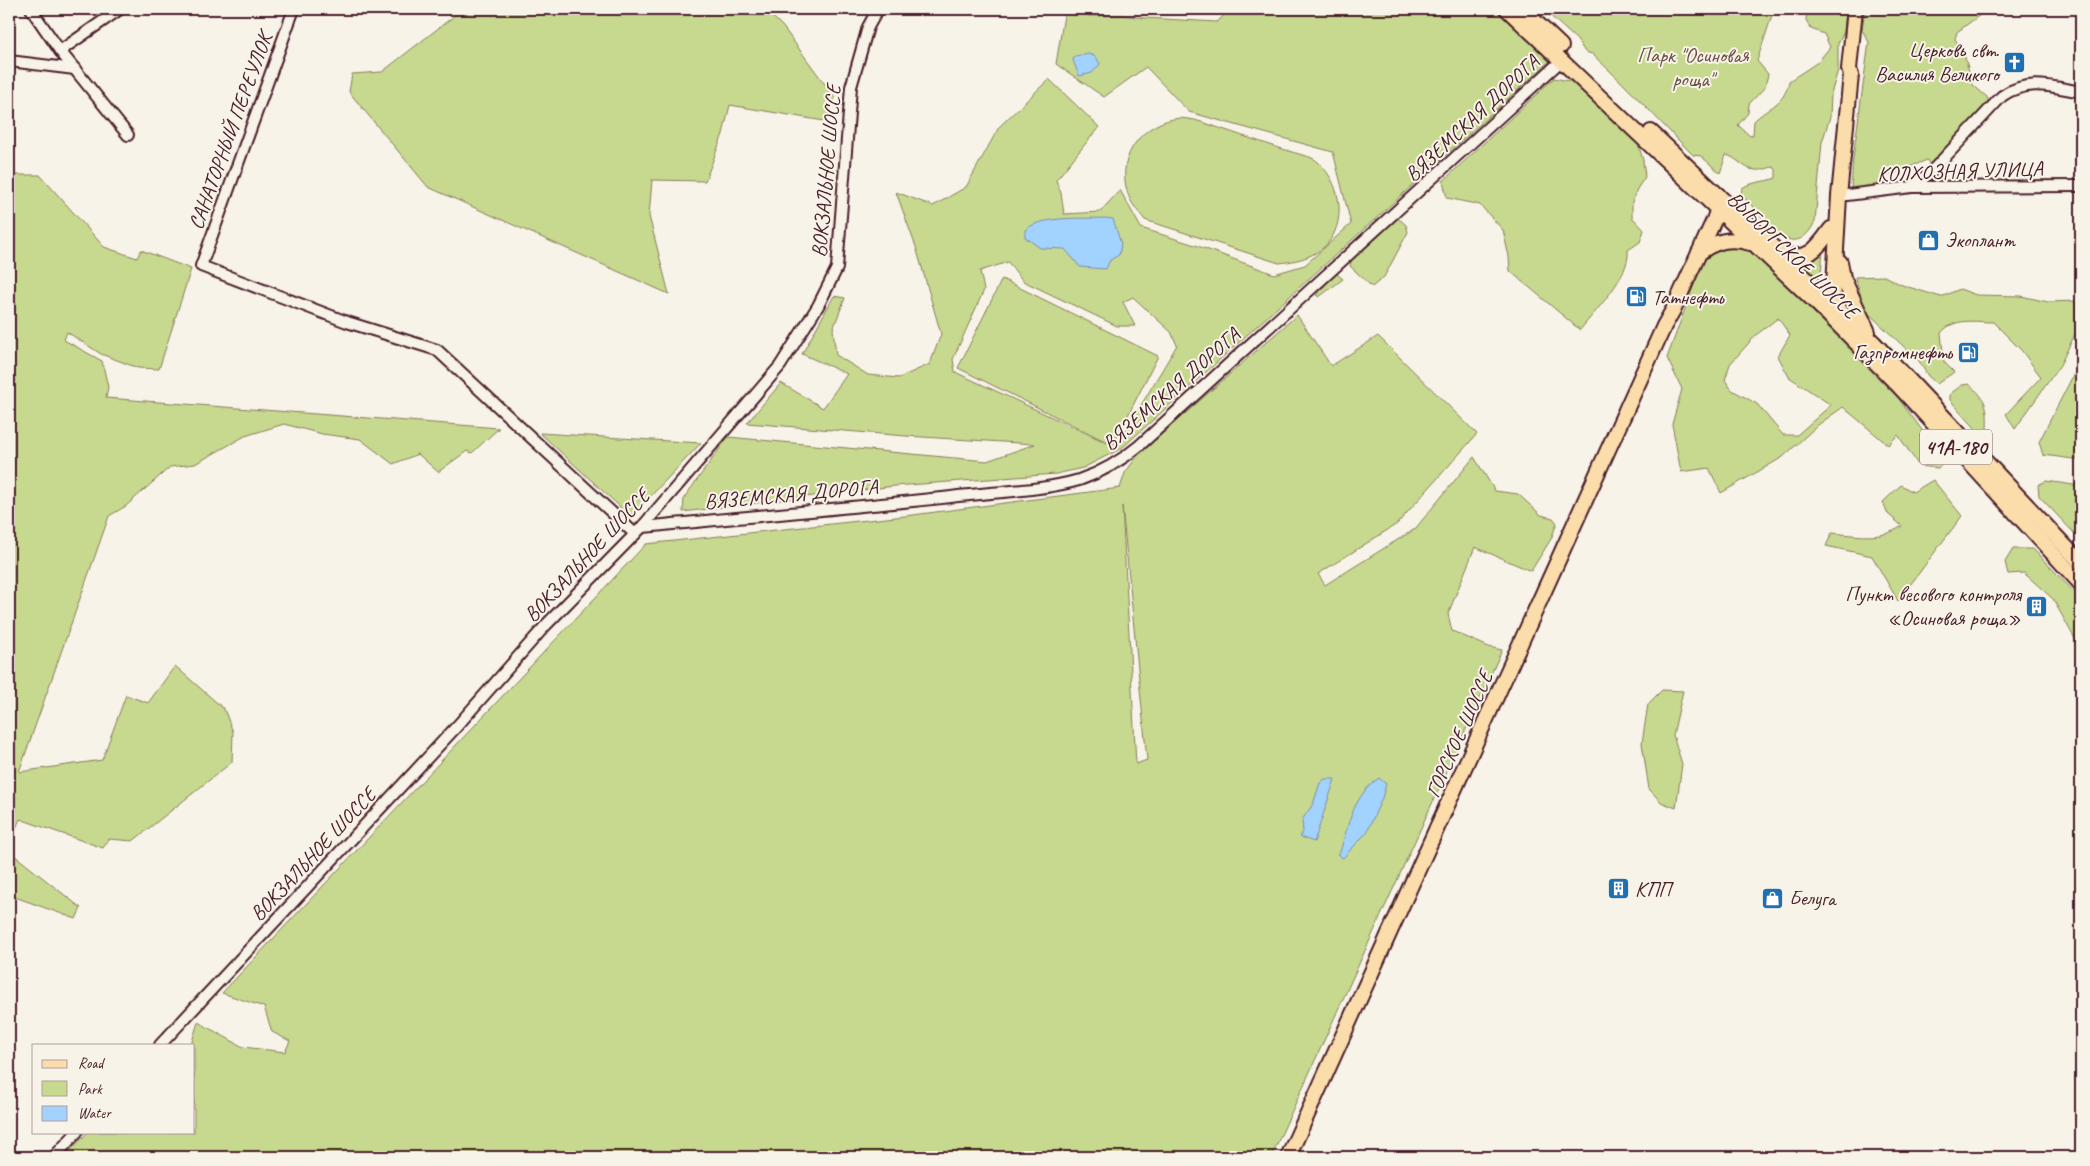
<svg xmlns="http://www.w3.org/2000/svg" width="2090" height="1166" font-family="Caveat,sans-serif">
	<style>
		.green { fill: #c6d98e; stroke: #887c5c; fill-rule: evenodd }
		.water { fill: #a2d3ff; stroke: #7f8baa }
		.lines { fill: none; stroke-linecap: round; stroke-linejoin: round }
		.minor-casing { stroke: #4a1f2b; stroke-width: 14 }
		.major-casing { stroke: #4a1f2b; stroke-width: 18 }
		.minor { stroke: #f7f3e8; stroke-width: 10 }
		.major { stroke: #fbddab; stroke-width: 14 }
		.labels { text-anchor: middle; stroke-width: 4; stroke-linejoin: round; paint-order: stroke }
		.shield { fill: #f7f3e8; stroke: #7e5f64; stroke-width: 1 }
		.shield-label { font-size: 20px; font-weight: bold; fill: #4a1f2b }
		.poi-label { font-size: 21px; fill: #4a1f2b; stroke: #f7f3e8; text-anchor: start }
		.park-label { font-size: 21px; fill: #694e44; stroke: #f7f3e8 }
		.street-label { font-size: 21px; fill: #4a1f2b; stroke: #f7f3e8 }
	</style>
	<rect width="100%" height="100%" fill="#f7f3e8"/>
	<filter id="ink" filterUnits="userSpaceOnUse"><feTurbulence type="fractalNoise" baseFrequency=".02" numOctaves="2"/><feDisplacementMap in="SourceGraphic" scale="10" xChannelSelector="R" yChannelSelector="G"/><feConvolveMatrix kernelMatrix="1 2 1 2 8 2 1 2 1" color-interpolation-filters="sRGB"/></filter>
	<g filter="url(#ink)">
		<g class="green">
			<path d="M463 9H765L783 27 835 98 824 121 730 105 723 134 705 181 652 180 649 216 669 294 428 187 349 92 352 74 382 72Z"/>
			<path d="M1065 9H1075L1090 16 1121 15 1145 18 1217 22 1231 9H1495L1551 60 1122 448 1083 468 1056 474 895 486 683 512 684 498 728 437 987 461 1035 444 906 436 747 423 781 383 823 408 847 374 802 354 834 296 845 298 833 329 836 355 868 375 899 378 930 364 941 334 916 247 896 192 933 206 966 187 999 127 1049 79 1099 127 1056 180 1061 193 1064 214 1100 212 1120 190 1141 228 1195 245 1274 274 1305 265 1351 224 1333 152 1189 112 1146 67 1104 97 1056 64ZM1008 262 1023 281 1117 326H1135L1123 302 1133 297 1171 332 1177 345 1116 447 955 372 953 359 984 290 980 271Z"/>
			<path d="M1543 9H1774L1757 61 1768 74 1765 87 1749 104 1748 113 1738 125 1750 136 1753 135 1754 121C1770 106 1785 104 1789 81L1818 62 1830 47 1824 34 1811 29 1806 20 1807 9H1846L1844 32 1838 43V70L1831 94 1830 117 1822 142 1815 222C1795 261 1771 228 1755 209 1750 203 1745 200 1741 194L1742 188C1751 182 1765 182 1776 178V169L1773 167C1767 168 1762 171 1756 170 1744 170 1737 157 1726 155L1720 173 1701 156 1693 155C1659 121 1627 86 1592 54L1585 52 1577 40Z"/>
			<path d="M1865 9H1988L1957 32 1955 39 1964 54 1973 85 1987 97 1989 105 1961 131 1931 167 1927 160 1880 179 1883 186 1851 190 1853 158 1869 42 1862 30Z"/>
			<path d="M1554 78 1574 82 1636 137 1643 160 1645 177 1637 189 1632 202V217L1644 230 1640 242 1628 250C1631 275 1595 311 1580 330L1510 271 1509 257 1503 230 1480 205 1447 198 1443 181Z"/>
			<path d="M1180 118 1195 120C1226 130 1257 141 1289 151 1297 154 1311 156 1317 161 1336 178 1345 207 1335 231 1326 254 1301 261 1279 263L1145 220C1138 211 1130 203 1127 191 1116 154 1145 121 1180 118Z"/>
			<path d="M9 175H40L104 247 137 258 141 250 191 269 159 369 138 368 101 354 67 332 64 340 102 361 108 387 106 398 499 428 472 453 467 451 438 472 418 454 393 464 360 439 322 434 284 424 245 436 195 464 170 467 126 506 109 516 19 772 102 760 126 695 148 703 175 666 224 709 233 732 232 762 133 841 109 839 103 848 20 819 9 844Z"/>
			<path d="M1398 218 1406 225 1408 232 1384 277 1372 287 1350 266 1352 258Z"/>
			<path d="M1742 244 1753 251 1898 398 1946 462 1938 468 1919 466 1898 435 1888 445 1843 407 1818 425 1783 457 1721 493 1709 468 1681 472 1672 424 1682 389 1667 358 1704 257 1714 246ZM1778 318 1790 335 1778 356 1789 377 1831 405 1797 435H1783L1757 404 1732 390 1725 380 1730 364 1756 335Z"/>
			<path d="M1823 248 1821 275 1814 276 1799 262Z"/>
			<path d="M1336 273 1343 279 1319 297 1316 295Z"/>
			<path d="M1884 276 1902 285 1941 297 1960 289 1976 295 2021 296 2048 302 2075 301 2077 330 2060 365 2015 429 2006 414 2041 377 2022 351 1993 322C1975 322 1954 317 1941 333L1944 362 1954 372 1937 384 1928 376 1919 361 1865 310 1855 277Z"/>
			<path d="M1002 279 1158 356 1113 445 958 368Z"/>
			<path d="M1297 315 1331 366 1378 336 1477 434 1397 524 1318 574 1325 585 1415 529 1474 457 1495 491 1518 494 1541 515 1553 518 1557 523 1551 539 1531 571 1475 547 1448 614 1452 631 1489 647 1502 650 1271 1157H64L88 1132H194V1045H191L198 1022 243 1047 285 1052 290 1041 272 1032 264 1007 222 993 646 544 905 516 1120 488 1125 473 1138 455ZM1122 506 1147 760 1136 764Z"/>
			<path d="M2081 360V460L2043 455 2039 442Z"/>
			<path d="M1969 384C1986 399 1988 405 1987 429L1981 433 1976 429 1950 400V394L1962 385Z"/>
			<path d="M540 433 701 443 631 517Z"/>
			<path d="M1933 480 1962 516 1898 601 1872 556 1826 546 1832 533C1856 535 1881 541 1902 526L1888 514 1883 502 1901 485 1913 492Z"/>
			<path d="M2046 481 2081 486V538L2075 534 2039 496 2038 485Z"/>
			<path d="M2013 549H2033L2081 599V650L2053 599 2024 573 2008 574 2005 562Z"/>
			<path d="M1662 690 1683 691 1673 735 1682 764 1676 808 1661 802 1649 789 1642 743 1648 704Z"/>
			<path d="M9 851 81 908 76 919 15 897 9 898Z"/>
		</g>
		<g class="water">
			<path d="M1089 54 1096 57 1100 64 1092 73 1079 76 1073 60 1075 56Z"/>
			<path d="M1105 218 1113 219 1121 244 1119 255 1110 260 1106 269 1080 267 1065 249 1040 248 1025 237V230C1042 215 1083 219 1105 218Z"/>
			<path d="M1379 778 1386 784 1382 798 1367 832 1343 858 1337 854 1340 852C1349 823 1353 796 1379 778Z"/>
			<path d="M1325 779H1335L1314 842 1300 837 1303 831 1302 820 1313 804 1320 783Z"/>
		</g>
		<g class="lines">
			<defs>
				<g id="minor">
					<path d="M31 9 60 51 128 135"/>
					<path d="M294 9 201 266 347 322 437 350 635 534"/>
					<path d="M60 51 120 9"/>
					<path d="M9 61 75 69"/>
					<path d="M1912 187 1932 171 2002 96C2028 78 2053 87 2081 92"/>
					<path d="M1839 196 1912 187 2081 186"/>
					<path d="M642 527C745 517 848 508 951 497 990 492 1042 491 1079 480 1103 472 1121 461 1140 445L1562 60"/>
					<path d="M160 1045 458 725 546 625 642 527 780 366 818 306 837 268 851 87 868 27 878 9"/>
					<path d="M54 1157 77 1132"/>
				</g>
				<g id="major">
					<path d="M1507 9 1827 313 1898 385 2081 584"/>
					<path d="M1522 9 1561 46"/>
					<path d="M1651 132 1873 342 2081 563"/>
					<path d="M1699 253C1715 241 1730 237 1750 243"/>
					<path d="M1781 255C1809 261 1816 250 1831 229"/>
					<path d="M1840 262 1843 278 1868 332"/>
					<path d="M1830 308 1833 303 1839 196 1851 75 1849 69 1855 9"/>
					<path d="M1288 1157 1664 326 1673 310 1714 220 1717 211 1718 195"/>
				</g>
			</defs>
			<use href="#minor" class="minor-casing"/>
			<use href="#major" class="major-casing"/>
			<use href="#minor" class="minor"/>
			<use href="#major" class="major"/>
		</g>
	</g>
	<defs>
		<symbol id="church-square" viewBox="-11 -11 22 22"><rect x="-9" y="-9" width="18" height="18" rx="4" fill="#1f6fb2" stroke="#f7f3e8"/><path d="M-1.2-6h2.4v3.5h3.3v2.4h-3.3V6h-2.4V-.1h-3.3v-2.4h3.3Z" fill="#fff"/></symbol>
		<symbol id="shop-square" viewBox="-11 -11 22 22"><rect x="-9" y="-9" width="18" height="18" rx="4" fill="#1f6fb2" stroke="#f7f3e8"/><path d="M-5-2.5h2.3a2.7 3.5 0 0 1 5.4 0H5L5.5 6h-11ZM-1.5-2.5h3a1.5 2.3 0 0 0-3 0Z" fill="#fff"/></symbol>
		<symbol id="fuel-square" viewBox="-11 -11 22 22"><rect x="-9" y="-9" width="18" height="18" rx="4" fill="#1f6fb2" stroke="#f7f3e8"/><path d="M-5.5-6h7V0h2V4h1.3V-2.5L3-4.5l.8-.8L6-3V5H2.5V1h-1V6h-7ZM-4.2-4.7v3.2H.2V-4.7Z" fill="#fff"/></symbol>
		<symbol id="building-square" viewBox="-11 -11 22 22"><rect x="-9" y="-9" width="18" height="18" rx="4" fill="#1f6fb2" stroke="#f7f3e8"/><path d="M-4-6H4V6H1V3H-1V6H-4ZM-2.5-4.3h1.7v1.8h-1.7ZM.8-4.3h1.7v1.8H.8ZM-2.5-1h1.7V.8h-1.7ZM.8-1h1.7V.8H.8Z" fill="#fff"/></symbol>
	</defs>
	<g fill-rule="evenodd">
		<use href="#church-square" x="2002" y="50" width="25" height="25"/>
		<use href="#shop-square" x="1916" y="228" width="25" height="25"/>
		<use href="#fuel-square" x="1624" y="284" width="25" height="25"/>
		<use href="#fuel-square" x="1956" y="340" width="25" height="25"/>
		<use href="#building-square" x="2024" y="594" width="25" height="25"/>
		<use href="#building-square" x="1606" y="876" width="25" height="25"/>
		<use href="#shop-square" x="1760" y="886" width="25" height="25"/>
	</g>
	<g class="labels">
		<rect class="shield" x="1920" y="429.5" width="72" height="35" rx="4"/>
		<g class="shield-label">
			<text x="1956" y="454">41А-180</text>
		</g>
		<g class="poi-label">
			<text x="1999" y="57" text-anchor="end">Церковь свт.<tspan x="1999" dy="24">Василия Великого</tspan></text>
			<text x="1945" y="247">Экоплант</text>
			<text x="1652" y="304">Татнефть</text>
			<text x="1952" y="359" text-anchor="end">Газпромнефть</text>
			<text x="2021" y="601" text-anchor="end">Пункт весового контроля<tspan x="2021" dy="24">«Осиновая роща»</tspan></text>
			<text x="1635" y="896">КПП</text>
			<text x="1789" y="905">Белуга</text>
		</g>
		<g class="park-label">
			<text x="1693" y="62">Парк "Осиновая<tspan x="1693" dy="24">роща"</tspan></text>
		</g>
		<g class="street-label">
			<text transform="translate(1472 118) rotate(-43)" y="7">ВЯЗЕМСКАЯ ДОРОГА</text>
			<text transform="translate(230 131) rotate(-70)" y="7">САНАТОРНЫЙ ПЕРЕУЛОК</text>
			<text transform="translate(826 171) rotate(-85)" y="7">ВОКЗАЛЬНОЕ ШОССЕ</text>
			<text transform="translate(1960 171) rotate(-2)" y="7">КОЛХОЗНАЯ УЛИЦА</text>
			<text transform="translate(1793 255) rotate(44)" y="7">ВЫБОРГСКОЕ ШОССЕ</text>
			<text transform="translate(1171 389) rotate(-41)" y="7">ВЯЗЕМСКАЯ ДОРОГА</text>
			<text transform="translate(791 494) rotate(-5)" y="7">ВЯЗЕМСКАЯ ДОРОГА</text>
			<text transform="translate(587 555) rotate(-47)" y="7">ВОКЗАЛЬНОЕ ШОССЕ</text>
			<text transform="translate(1459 734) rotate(-66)" y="7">ГОРСКОЕ ШОССЕ</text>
			<text transform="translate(313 854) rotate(-47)" y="7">ВОКЗАЛЬНОЕ ШОССЕ</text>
		</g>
	</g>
	<rect width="2090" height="1166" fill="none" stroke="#f7f3e8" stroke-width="30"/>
	<rect x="15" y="15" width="2060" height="1136" fill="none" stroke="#4a1f2b" stroke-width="2" filter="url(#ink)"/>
	<rect x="32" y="1044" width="162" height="90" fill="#f7f3e8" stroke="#b29e9c"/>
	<rect x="42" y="1060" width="25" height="8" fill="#fbddab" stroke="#b29e9c"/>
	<text x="78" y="1068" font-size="15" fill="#4a1f2b">Road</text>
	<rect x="42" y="1081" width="25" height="15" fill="#c6d98e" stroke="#b29e9c"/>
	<text x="78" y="1094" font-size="15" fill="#4a1f2b">Park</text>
	<rect x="42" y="1106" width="25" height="15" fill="#a2d3ff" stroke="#b29e9c"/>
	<text x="78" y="1118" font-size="15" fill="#4a1f2b">Water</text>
</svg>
